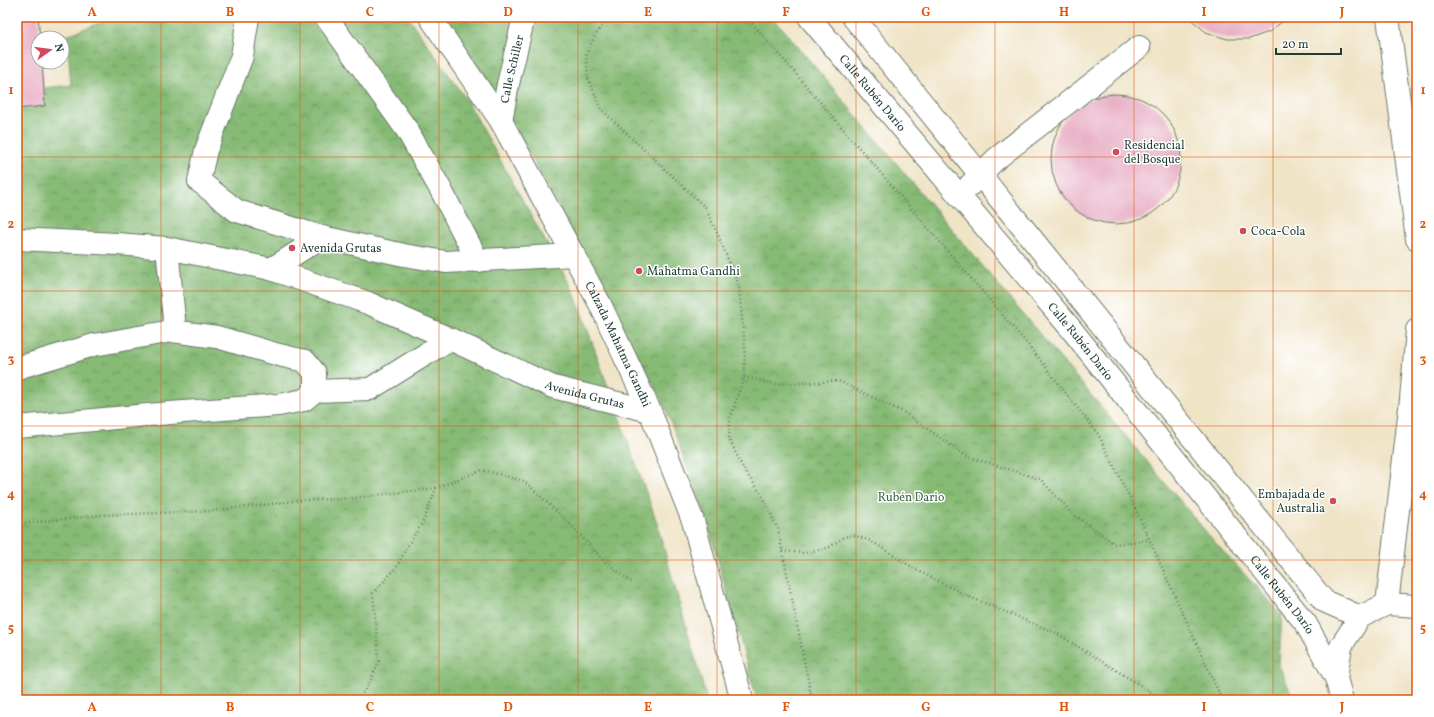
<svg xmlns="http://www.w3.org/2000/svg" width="1434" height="717" font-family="Vollkorn,serif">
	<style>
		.forest { fill: url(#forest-crowns); stroke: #527c54 }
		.building { fill: #e7abc2 }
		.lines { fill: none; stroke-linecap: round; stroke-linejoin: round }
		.minor-casing { stroke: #687767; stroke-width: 24 }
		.path { stroke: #687767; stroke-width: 2.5; stroke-dasharray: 1 3; stroke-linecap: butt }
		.minor { stroke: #fff; stroke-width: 22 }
		.grid { fill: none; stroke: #de580e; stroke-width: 1; stroke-opacity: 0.55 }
		.poi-dot { fill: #d1495b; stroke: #fff; stroke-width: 1.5 }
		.labels { text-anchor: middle; stroke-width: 3; stroke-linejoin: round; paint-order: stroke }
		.street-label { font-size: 12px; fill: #1f3d34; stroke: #fff }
		.poi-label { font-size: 12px; fill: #1f3d34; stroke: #fff; text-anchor: start }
		.park-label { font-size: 12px; fill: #416449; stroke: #fff }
		.neatline { fill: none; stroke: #de580e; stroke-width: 1.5 }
		.grid-label { font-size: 13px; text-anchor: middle; font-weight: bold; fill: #de580e }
	</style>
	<defs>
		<pattern id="forest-crowns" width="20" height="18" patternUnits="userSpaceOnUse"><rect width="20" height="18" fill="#86ba74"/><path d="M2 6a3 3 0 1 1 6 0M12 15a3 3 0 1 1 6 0" fill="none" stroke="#6d9860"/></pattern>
	</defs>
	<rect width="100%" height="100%" fill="#fff"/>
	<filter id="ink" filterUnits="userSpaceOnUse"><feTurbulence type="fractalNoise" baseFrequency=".025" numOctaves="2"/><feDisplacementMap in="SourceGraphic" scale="8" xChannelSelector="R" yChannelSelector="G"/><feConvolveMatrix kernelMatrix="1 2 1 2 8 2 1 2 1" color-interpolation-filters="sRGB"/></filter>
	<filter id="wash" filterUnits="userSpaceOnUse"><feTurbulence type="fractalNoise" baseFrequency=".012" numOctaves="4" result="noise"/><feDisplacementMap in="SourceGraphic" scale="16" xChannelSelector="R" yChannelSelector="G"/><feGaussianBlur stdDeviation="0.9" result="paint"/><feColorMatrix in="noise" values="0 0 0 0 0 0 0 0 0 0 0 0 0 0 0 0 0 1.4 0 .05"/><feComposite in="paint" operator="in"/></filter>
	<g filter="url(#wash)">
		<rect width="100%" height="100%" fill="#f0e4c7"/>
		<g class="forest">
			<path d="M116 17H408L466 99 574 292 655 517 707 700H17V109L45 106 44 88 71 85 67 35Z"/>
			<path d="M446 17H773L1218 546 1282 614 1279 665 1294 700H757L705 514 664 404 517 130Z"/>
		</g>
		<g id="blocks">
			<g class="building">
				<path d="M17 17H38L40 38H38V62H42L45 106 17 109Z"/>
				<path d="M1188 17H1288L1269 32 1249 39H1227L1206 32Z"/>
				<circle cx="1116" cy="159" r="65"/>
			</g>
		</g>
	</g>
	<g filter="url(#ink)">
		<use href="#blocks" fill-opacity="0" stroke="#687767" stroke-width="1"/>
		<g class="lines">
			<defs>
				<g id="minor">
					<path d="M248 17 242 56 206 150 199 181 237 211 322 237 404 255 446 262 574 255"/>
					<path d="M326 17 407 130 441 190 478 261"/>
					<path id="s1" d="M430 17 501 121 600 304 650 411 693 521 742 700"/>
					<path id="s2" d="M809 17 1072 330 1306 624 1336 678"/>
					<path d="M853 17 1324 601 1360 617"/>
					<path d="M1388 17 1417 239"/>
					<path id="s3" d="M501 121 508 84 524 17"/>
					<path d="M970 185 996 159 1139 47"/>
					<path id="s4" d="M17 239 117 244 167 248 271 269 368 303 450 339 553 387 650 411"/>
					<path d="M271 269 322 237"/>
					<path d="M172 331 217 337 279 355 305 361 315 373V391"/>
					<path d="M17 368 94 345 172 331 174 319 167 248"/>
					<path d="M17 427 170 413 279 405 304 400 315 391 370 389 450 339"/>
					<path d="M1387 604 1411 399 1417 330"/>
					<path d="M1342 700 1336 678 1341 646 1360 617 1387 604 1417 606"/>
				</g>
			</defs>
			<use href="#minor" class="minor-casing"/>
			<g class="path">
				<path d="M609 17 594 37 586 56 588 78 601 109 705 207 718 235 739 286 745 349 744 377 730 419 729 439 743 468 763 497 778 529 812 700"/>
				<path d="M747 17 1029 346 1098 434 1135 508 1219 693 1220 700"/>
				<path d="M744 377 775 384 839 381 905 413 966 456 1040 479 1073 514 1115 544 1150 540"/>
				<path d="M17 524 102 515 212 511 295 501 353 498 436 488"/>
				<path d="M782 551 804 553 828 548 844 537 853 535 871 541 915 569 963 594 1056 633 1164 700"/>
				<path d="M358 700 369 684 379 661 373 593 396 568 407 547 424 520 436 488 482 470 524 481 566 520 604 561 633 583"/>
			</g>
			<use href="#minor" class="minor"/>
		</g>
	</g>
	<path class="grid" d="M161 17V700M300 17V700M439 17V700M578 17V700M717 17V700M856 17V700M995 17V700M1134 17V700M1273 17V700M17 157H1417M17 291H1417M17 426H1417M17 560H1417"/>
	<g class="poi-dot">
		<circle cx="1116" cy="152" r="4"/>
		<circle cx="1243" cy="231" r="4"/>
		<circle cx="292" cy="248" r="4"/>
		<circle cx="639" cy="271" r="4"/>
		<circle cx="1333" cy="501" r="4"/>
	</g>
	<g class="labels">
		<g class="street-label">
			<text dy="4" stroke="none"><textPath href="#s3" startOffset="53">Calle Schiller</textPath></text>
			<text dy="4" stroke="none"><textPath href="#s2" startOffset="99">Calle Rubén Darío</textPath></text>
			<text dy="4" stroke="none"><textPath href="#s2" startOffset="423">Calle Rubén Darío</textPath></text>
			<text dy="4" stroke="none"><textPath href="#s1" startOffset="378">Calzada Mahatma Gandhi</textPath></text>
			<text dy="4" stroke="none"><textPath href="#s4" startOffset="595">Avenida Grutas</textPath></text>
			<text dy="4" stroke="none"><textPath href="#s2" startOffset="747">Calle Rubén Darío</textPath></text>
		</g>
		<g class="poi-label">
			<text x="1124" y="149">Residencial<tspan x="1124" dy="14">del Bosque</tspan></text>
			<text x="1251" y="235">Coca-Cola</text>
			<text x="300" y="252">Avenida Grutas</text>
			<text x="647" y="275">Mahatma Gandhi</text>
			<text x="1325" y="498" text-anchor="end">Embajada de<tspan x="1325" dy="14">Australia</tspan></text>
		</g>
		<g class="park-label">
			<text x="911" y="501">Rubén Dario</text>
		</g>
	</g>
	<rect width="1434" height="717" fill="none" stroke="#fff" stroke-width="44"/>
	<g transform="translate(50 50) rotate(76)"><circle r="19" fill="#ffffff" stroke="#a5b1ae"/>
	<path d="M0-3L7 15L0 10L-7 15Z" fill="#d1495b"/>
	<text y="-6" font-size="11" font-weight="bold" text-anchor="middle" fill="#1f3d34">N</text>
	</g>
	<path d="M1276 48v6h65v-6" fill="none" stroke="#1f3d34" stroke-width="2"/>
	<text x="1282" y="48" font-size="12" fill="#1f3d34" stroke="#ffffff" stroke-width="3" paint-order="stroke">20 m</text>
	<rect x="22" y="22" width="1390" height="673" class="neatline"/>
	<g class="grid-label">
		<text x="92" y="16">A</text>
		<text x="230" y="16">B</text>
		<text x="370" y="16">C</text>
		<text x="508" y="16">D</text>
		<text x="648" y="16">E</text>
		<text x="786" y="16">F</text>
		<text x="926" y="16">G</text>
		<text x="1064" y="16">H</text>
		<text x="1204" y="16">I</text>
		<text x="1342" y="16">J</text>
		<text x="11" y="94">1</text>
		<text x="1423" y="94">1</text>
		<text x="11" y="228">2</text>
		<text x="1423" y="228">2</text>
		<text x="11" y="363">3</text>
		<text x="1423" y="363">3</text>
		<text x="11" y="498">4</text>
		<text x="1423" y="498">4</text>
		<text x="11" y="632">5</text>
		<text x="1423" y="632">5</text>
		<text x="92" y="711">A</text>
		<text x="230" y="711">B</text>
		<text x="370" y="711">C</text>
		<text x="508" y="711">D</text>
		<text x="648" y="711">E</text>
		<text x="786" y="711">F</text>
		<text x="926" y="711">G</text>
		<text x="1064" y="711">H</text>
		<text x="1204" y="711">I</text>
		<text x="1342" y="711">J</text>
	</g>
</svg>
